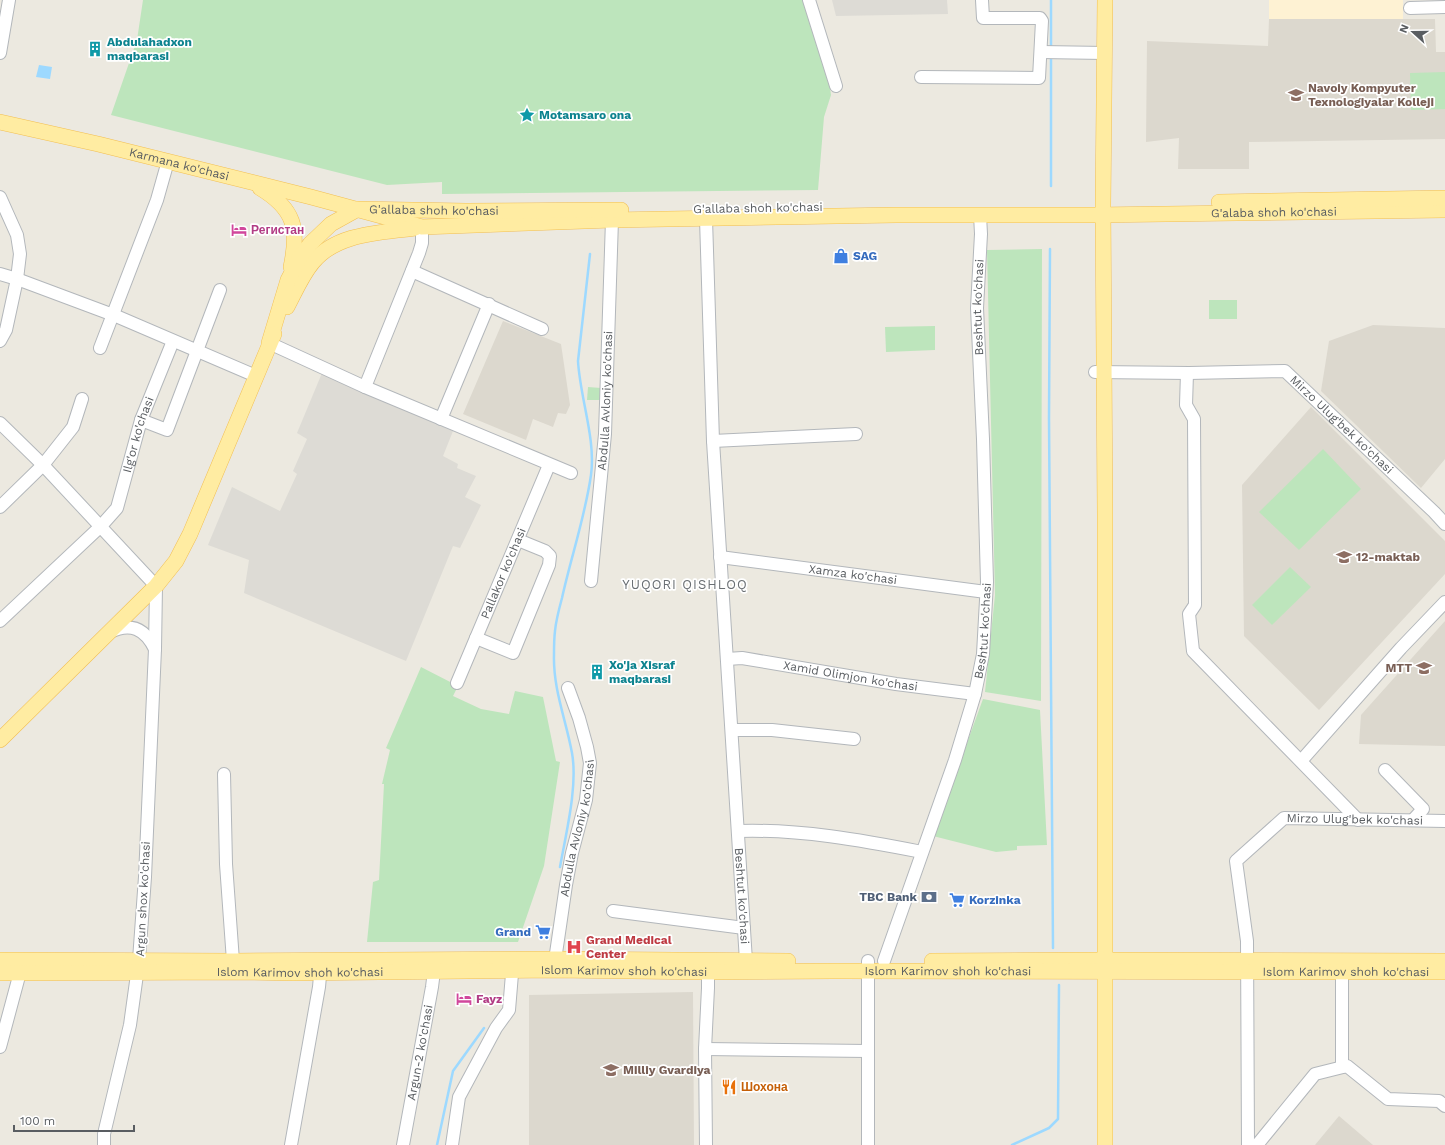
<svg xmlns="http://www.w3.org/2000/svg" width="1445" height="1145" font-family="'Work Sans',sans-serif">
	<style>
		.commercial { fill: #fef2d3 }
		.industrial { fill: #dddbd5 }
		.education { fill: #dcd8ce }
		.green { fill: #bde5bc }
		.water { fill: #9dd9ff }
		.lines { fill: none; stroke-linecap: round; stroke-linejoin: round }
		.stream { stroke: #9dd9ff; stroke-width: 2.5 }
		.minor-casing { stroke: #b3b7bb; stroke-width: 14 }
		.major-casing { stroke: #f2bf53; stroke-width: 16 }
		.minor { stroke: #fff; stroke-width: 12 }
		.major { stroke: #ffeca2; stroke-width: 15 }
		.labels { text-anchor: middle; stroke-width: 3.5; stroke-linejoin: round; paint-order: stroke }
		.culture-label { font-size: 12px; font-weight: bold; fill: #0d838f; stroke: #fff; text-anchor: start }
		.education-label { font-size: 12px; font-weight: bold; fill: #785e54; stroke: #fff; text-anchor: start }
		.street-label { font-size: 12px; fill: #595d61; stroke: #fff }
		.hotel-label { font-size: 12px; font-weight: bold; fill: #b23c85; stroke: #fff; text-anchor: start }
		.shop-label { font-size: 12px; font-weight: bold; fill: #366cbe; stroke: #fff; text-anchor: start }
		.service-label { font-size: 12px; font-weight: bold; fill: #4e5e75; stroke: #fff; text-anchor: end }
		.health-label { font-size: 12px; font-weight: bold; fill: #be3a42; stroke: #fff; text-anchor: start }
		.food-label { font-size: 12px; font-weight: bold; fill: #c56008; stroke: #fff; text-anchor: start }
		.neighbourhood-label { font-size: 13px; letter-spacing: 1px; fill: #6a6f73; stroke: #fff }
	</style>
	<rect width="100%" height="100%" fill="#ece9e0"/>
	<rect class="commercial" x="1269" y="0" width="134" height="19"/>
	<g class="industrial">
		<path d="M832 0H947L948 14 836 16Z"/>
		<path d="M322 373 453 431 443 456 458 464 457 468 476 476 465 497 481 505 460 548 453 546 406 661 244 593 249 560 208 545 232 487 280 511 297 474 293 471 307 439 297 433Z"/>
	</g>
	<g class="education">
		<path d="M1269 19H1435L1436 52H1445V139L1249 142V169H1178L1179 138 1146 142 1147 41 1268 46Z"/>
		<path d="M503 321 561 344 570 405 566 414 558 413 553 427 533 419 526 440 463 414Z"/>
		<path d="M1373 325 1445 328V459L1421 488 1321 391 1329 341Z"/>
		<path d="M1311 407 1445 541V574L1319 710 1244 636 1242 485Z"/>
		<path d="M1445 621V746L1359 744 1361 715Z"/>
		<path d="M693 992 694 1145H529V995Z"/>
		<path d="M1339 1116 1373 1145H1315Z"/>
	</g>
	<g class="green">
		<path d="M143 0H807L829 81 831 95 824 117 818 190 442 194V182L387 185 111 115 137 40Z"/>
		<path d="M1445 72V109L1411 110 1410 73Z"/>
		<path d="M1042 249 1041 701 985 692 995 595 987 250Z"/>
		<rect x="1209" y="300" width="28" height="19"/>
		<path d="M935 326V350L886 352 885 327Z"/>
		<path d="M588 387 601 388 600 400H587Z"/>
		<path d="M1323 449 1361 489 1299 550 1259 512Z"/>
		<path d="M1290 567 1311 587 1272 625 1252 605Z"/>
		<path d="M421 667 458 686 453 696 481 709 509 714 515 691 543 697 556 761 560 762 544 866 518 942H367L373 882 379 880 384 784H382L390 750 386 748Z"/>
		<path d="M983 699 1040 710 1047 845 1017 846V850L996 852 933 836Z"/>
	</g>
	<path class="water" d="M39 65 52 67 50 79 36 77Z"/>
	<g class="lines">
		<g class="stream">
			<path d="M1051 0V49"/>
			<path d="M1051 56V186"/>
			<path d="M1050 249 1049 418 1053 948"/>
			<path d="M560 867C566 833 578 786 572 753 566 720 553 689 554 655 554 647 554 639 555 631 556 620 559 609 562 598 571 557 585 517 591 475 596 439 580 398 578 361L590 254"/>
			<path d="M437 1145 453 1071 484 1028"/>
			<path d="M1012 1145 1049 1128 1058 1119 1059 985"/>
		</g>
		<defs>
			<g id="minor">
				<path d="M809 0 836 86"/>
				<path d="M1410 8 1445 7"/>
				<path d="M1041 52 1105 53"/>
				<path d="M0 53 9 0"/>
				<path d="M921 77 1039 78 1042 21 1040 18H983L982 0"/>
				<path d="M0 197 17 235 20 254 17 279 6 330 0 341"/>
				<path id="s1" d="M706 219 713 441 746 961"/>
				<path d="M412 271 542 329"/>
				<path d="M0 274 17 279 116 316 256 376"/>
				<path d="M269 343 365 387 571 473"/>
				<path d="M100 348 157 200 168 161"/>
				<path id="s2" d="M1095 372 1189 373 1285 371 1434 512 1445 524"/>
				<path d="M1187 373 1186 405 1194 419 1195 605 1189 614 1193 651 1358 820"/>
				<path d="M365 387 419 253 422 243V227"/>
				<path d="M441 419 489 304"/>
				<path d="M141 420 167 430 220 290"/>
				<path d="M0 423 43 465 156 586 155 649 145 877 139 960 130 1025 104 1134V1145"/>
				<path d="M713 441 856 434"/>
				<path d="M0 507 43 465 73 427 82 399"/>
				<path id="s3" d="M720 557 986 592"/>
				<path id="s4" d="M591 581 605 434 612 220"/>
				<path id="s5" d="M0 621 101 526 117 508 141 420 173 341"/>
				<path d="M110 632C131 622 145 629 155 649"/>
				<path d="M476 638 513 653 549 565 550 556 545 551 518 540"/>
				<path id="s6" d="M727 659 742 658 896 684 975 694"/>
				<path id="s7" d="M457 683 549 465"/>
				<path d="M732 730H772L854 739"/>
				<path d="M1301 761 1401 648 1445 602"/>
				<path d="M1385 770 1423 809 1413 820"/>
				<path d="M224 774 226 864 233 961"/>
				<path d="M738 831C800 829 861 840 922 852"/>
				<path d="M613 911 744 928"/>
				<path d="M868 961V1145"/>
				<path id="s8" d="M884 961 955 760 975 694 983 654 987 582 983 439 977 308 981 234 980 215"/>
				<path id="s9" d="M554 967 566 885 572 853 586 800 590 763 587 747 579 718 568 688"/>
				<path d="M0 1047 22 965"/>
				<path d="M705 1049 868 1051"/>
				<path d="M1342 1067V964"/>
				<path d="M291 1145 319 987 321 965"/>
				<path id="s10" d="M403 1145 432 987 435 963"/>
				<path d="M452 1145 459 1097 496 1028 509 1010 513 962"/>
				<path d="M706 1145 705 1049 708 988V964"/>
				<path id="s11" d="M1248 1145 1247 941 1236 861 1284 818 1445 821"/>
				<path d="M1257 1145 1315 1074 1347 1066 1388 1099 1439 1101 1445 1106"/>
			</g>
			<g id="major">
				<path d="M1105 0 1103 205 1105 514V1145"/>
				<path id="s12" d="M0 122 98 144 311 197 422 227 612 220 896 215H1095L1445 210"/>
				<path d="M260 188C295 209 299 229 291 267"/>
				<path d="M1219 202 1445 198"/>
				<path d="M287 307C295 292 302 275 313 262 337 233 380 233 415 228"/>
				<path id="s13" d="M269 343 288 280 300 257 310 244 331 224 358 209 466 211 621 210"/>
				<path d="M0 740 156 586 176 561 190 534 274 334"/>
				<path d="M0 960 233 961 555 959 788 961"/>
				<path d="M932 961 1095 960 1445 961"/>
				<path id="s14" d="M0 973 242 972 293 973 554 970 708 972 833 971 1445 972"/>
			</g>
		</defs>
		<use href="#minor" class="minor-casing"/>
		<use href="#major" class="major-casing"/>
		<use href="#minor" class="minor"/>
		<use href="#major" class="major"/>
	</g>
	<defs>
		<symbol id="building-bare" viewBox="-9 -9 18 18"><path d="M-4-6H4V6H1V3H-1V6H-4ZM-2.5-4.3h1.7v1.8h-1.7ZM.8-4.3h1.7v1.8H.8ZM-2.5-1h1.7V.8h-1.7ZM.8-1h1.7V.8H.8Z" fill="#0f9aa8" stroke="#fff" stroke-width="2.5" paint-order="stroke"/></symbol>
		<symbol id="university-bare" viewBox="-9 -9 18 18"><path d="M0-5L7-2L0 1L-7-2ZM-4 1L0 2.5L4 1V4Q0 6-4 4Z" fill="#8d6e63" stroke="#fff" stroke-width="2.5" paint-order="stroke"/></symbol>
		<symbol id="sight-bare" viewBox="-9 -9 18 18"><path d="M0-6L1.8-2.2L6-1.7L2.9 1.2L3.7 5.4L0 3.3L-3.7 5.4L-2.9 1.2L-6-1.7L-1.8-2.2Z" fill="#0f9aa8" stroke="#fff" stroke-width="2.5" paint-order="stroke"/></symbol>
		<symbol id="hotel-bare" viewBox="-9 -9 18 18"><path d="M-6-4.5h1.5V1H6V5H4.5V3h-9V5H-6ZM-4 0a1.8 1.8 0 1 1 3.6 0ZM.5 0V-2.5h3Q6-2.5 6 0Z" fill="#d1479c" stroke="#fff" stroke-width="2.5" paint-order="stroke"/></symbol>
		<symbol id="shop-bare" viewBox="-9 -9 18 18"><path d="M-5-2.5h2.3a2.7 3.5 0 0 1 5.4 0H5L5.5 6h-11ZM-1.5-2.5h3a1.5 2.3 0 0 0-3 0Z" fill="#3f7fe0" stroke="#fff" stroke-width="2.5" paint-order="stroke"/></symbol>
		<symbol id="school-bare" viewBox="-9 -9 18 18"><path d="M0-5L7-2L0 1L-7-2ZM-4 1L0 2.5L4 1V4Q0 6-4 4Z" fill="#8d6e63" stroke="#fff" stroke-width="2.5" paint-order="stroke"/></symbol>
		<symbol id="bank-bare" viewBox="-9 -9 18 18"><path d="M-6-4H6V4H-6ZM0-2.3a2.3 2.3 0 1 0 0 4.6a2.3 2.3 0 1 0 0-4.6Z" fill="#5c6f8a" stroke="#fff" stroke-width="2.5" paint-order="stroke"/></symbol>
		<symbol id="supermarket-bare" viewBox="-9 -9 18 18"><path d="M-6-5.5h2.5l.6 2H6L4.5 2H-2.5L-4.4-4H-6ZM-1.5 3.2a1.3 1.3 0 1 0 .1 0ZM3 3.2a1.3 1.3 0 1 0 .1 0Z" fill="#3f7fe0" stroke="#fff" stroke-width="2.5" paint-order="stroke"/></symbol>
		<symbol id="hospital-bare" viewBox="-9 -9 18 18"><path d="M-5-5h3v3.5h4V-5h3V5h-3V1.5h-4V5h-3Z" fill="#e0444e" stroke="#fff" stroke-width="2.5" paint-order="stroke"/></symbol>
		<symbol id="restaurant-bare" viewBox="-9 -9 18 18"><path d="M-5-6h1v4h1v-4h1v4h1v-4h1v5L-1.5 .5V6h-2V.5L-5-1ZM5-6V6H3V1.5H1.5Q1.5-4 5-6Z" fill="#e8710a" stroke="#fff" stroke-width="2.5" paint-order="stroke"/></symbol>
	</defs>
	<g fill-rule="evenodd">
		<use href="#building-bare" x="84" y="38" width="22" height="22"/>
		<use href="#university-bare" x="1285" y="84" width="22" height="22"/>
		<use href="#sight-bare" x="516" y="104" width="22" height="22"/>
		<use href="#hotel-bare" x="228" y="219" width="22" height="22"/>
		<use href="#shop-bare" x="830" y="245" width="22" height="22"/>
		<use href="#school-bare" x="1333" y="546" width="22" height="22"/>
		<use href="#school-bare" x="1413" y="657" width="22" height="22"/>
		<use href="#building-bare" x="586" y="661" width="22" height="22"/>
		<use href="#bank-bare" x="918" y="886" width="22" height="22"/>
		<use href="#supermarket-bare" x="946" y="889" width="22" height="22"/>
		<use href="#supermarket-bare" x="532" y="921" width="22" height="22"/>
		<use href="#hospital-bare" x="563" y="936" width="22" height="22"/>
		<use href="#hotel-bare" x="453" y="988" width="22" height="22"/>
		<use href="#university-bare" x="600" y="1059" width="22" height="22"/>
		<use href="#restaurant-bare" x="718" y="1076" width="22" height="22"/>
	</g>
	<g class="labels">
		<g class="culture-label">
			<text x="107" y="46">Abdulahadxon<tspan x="107" dy="14">maqbarasi</tspan></text>
			<text x="539" y="119">Motamsaro ona</text>
			<text x="609" y="669">Xo'ja Xisraf<tspan x="609" dy="14">maqbarasi</tspan></text>
		</g>
		<g class="education-label">
			<text x="1308" y="92">Navoiy Kompyuter<tspan x="1308" dy="14">Texnologiyalar Kolleji</tspan></text>
			<text x="1356" y="561">12-maktab</text>
			<text x="1412" y="672" text-anchor="end">MTT</text>
			<text x="623" y="1074">Milliy Gvardiya</text>
		</g>
		<g class="street-label">
			<text dy="4" stroke="none"><textPath href="#s12" startOffset="184">Karmana ko'chasi</textPath></text>
			<text transform="translate(758 208) rotate(-1)" y="4">G'allaba shoh ko'chasi</text>
			<text dy="4" stroke="none"><textPath href="#s13" startOffset="244">G'allaba shoh ko'chasi</textPath></text>
			<text dy="4" stroke="none"><textPath href="#s12" startOffset="1287">G'alaba shoh ko'chasi</textPath></text>
			<text dy="4" stroke="none"><textPath href="#s8" startOffset="670">Beshtut ko'chasi</textPath></text>
			<text dy="4" stroke="none"><textPath href="#s4" startOffset="181">Abdulla Avloniy ko'chasi</textPath></text>
			<text dy="4" stroke="none"><textPath href="#s2" startOffset="268">Mirzo Ulug'bek ko'chasi</textPath></text>
			<text dy="4" stroke="none"><textPath href="#s5" startOffset="239">Ilg'or ko'chasi</textPath></text>
			<text dy="4" stroke="none"><textPath href="#s3" startOffset="134">Xamza ko'chasi</textPath></text>
			<text dy="4" stroke="none"><textPath href="#s7" startOffset="119">Pallakor ko'chasi</textPath></text>
			<text dy="4" stroke="none"><textPath href="#s8" startOffset="346">Beshtut ko'chasi</textPath></text>
			<text dy="4" stroke="none"><textPath href="#s6" startOffset="125">Xamid Olimjon ko'chasi</textPath></text>
			<text dy="4" stroke="none"><textPath href="#s11" startOffset="420">Mirzo Ulug'bek ko'chasi</textPath></text>
			<text dy="4" stroke="none"><textPath href="#s9" startOffset="141">Abdulla Avloniy ko'chasi</textPath></text>
			<text dy="4" stroke="none"><textPath href="#s1" startOffset="678">Beshtut ko'chasi</textPath></text>
			<text transform="translate(143 899) rotate(-87)" y="4">Argun shox ko'chasi</text>
			<text dy="4" stroke="none"><textPath href="#s14" startOffset="624">Islom Karimov shoh ko'chasi</textPath></text>
			<text dy="4" stroke="none"><textPath href="#s14" startOffset="948">Islom Karimov shoh ko'chasi</textPath></text>
			<text dy="4" stroke="none"><textPath href="#s14" startOffset="300">Islom Karimov shoh ko'chasi</textPath></text>
			<text dy="4" stroke="none"><textPath href="#s14" startOffset="1346">Islom Karimov shoh ko'chasi</textPath></text>
			<text dy="4" stroke="none"><textPath href="#s10" startOffset="94">Argun-2 ko'chasi</textPath></text>
		</g>
		<g class="hotel-label">
			<text x="251" y="234">Регистан</text>
			<text x="476" y="1003">Fayz</text>
		</g>
		<g class="shop-label">
			<text x="853" y="260">SAG</text>
			<text x="969" y="904">Korzinka</text>
			<text x="531" y="936" text-anchor="end">Grand</text>
		</g>
		<g class="service-label">
			<text x="917" y="901">TBC Bank</text>
		</g>
		<g class="health-label">
			<text x="586" y="944">Grand Medical<tspan x="586" dy="14">Center</tspan></text>
		</g>
		<g class="food-label">
			<text x="741" y="1091">Шохона</text>
		</g>
		<g class="neighbourhood-label">
			<text x="685" y="589">YUQORI QISHLOQ</text>
		</g>
	</g>
	<g transform="translate(1413 32) rotate(291)" stroke="#ffffff" stroke-width="3" paint-order="stroke">
	<path d="M0-3L7 15L0 10L-7 15Z" fill="#595d61"/>
	<text y="-6" font-size="11" font-weight="bold" text-anchor="middle" fill="#595d61">N</text>
	</g>
	<path d="M14 1125v6h120v-6" fill="none" stroke="#595d61" stroke-width="2"/>
	<text x="20" y="1125" font-size="12" fill="#595d61" stroke="#ffffff" stroke-width="3" paint-order="stroke">100 m</text>
</svg>
